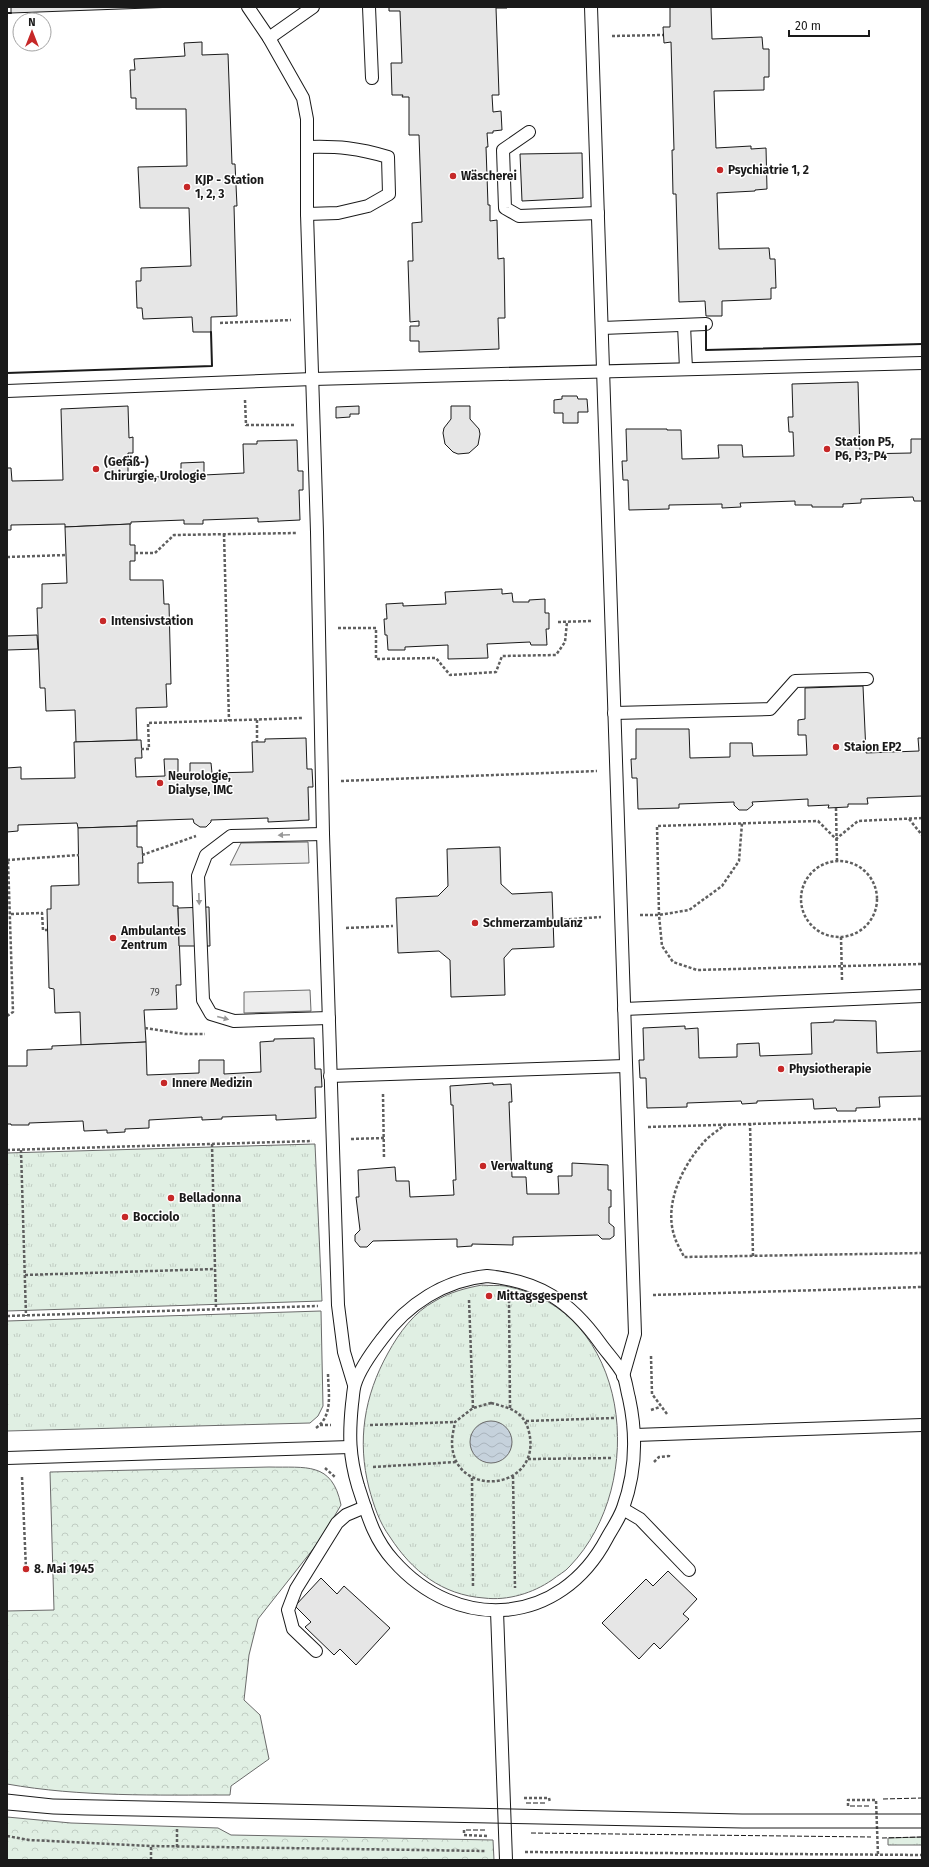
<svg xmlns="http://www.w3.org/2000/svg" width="929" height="1867" font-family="'Fira Sans',sans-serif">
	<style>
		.grass { fill: url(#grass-tufts); stroke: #6a6a6a }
		.forest { fill: url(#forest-crowns); stroke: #6a6a6a }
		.parking { fill: #ededed; stroke: #6a6a6a }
		.water { fill: url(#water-waves); stroke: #6a6a6a }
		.building { fill: #e6e6e6; stroke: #1a1a1a }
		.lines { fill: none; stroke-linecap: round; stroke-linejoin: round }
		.service-casing { stroke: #1a1a1a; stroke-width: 14 }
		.path { stroke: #5f5f5f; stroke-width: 2.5; stroke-dasharray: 3 2; stroke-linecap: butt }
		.service { stroke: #fff; stroke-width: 12 }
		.tram { stroke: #1a1a1a; stroke-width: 1 }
		.fence { stroke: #1a1a1a; stroke-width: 1; stroke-dasharray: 5 2; stroke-linecap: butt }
		.wall { stroke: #1a1a1a; stroke-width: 2 }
		.oneway { fill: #989898 }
		.poi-dot { fill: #c62828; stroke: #fff; stroke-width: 1.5 }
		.labels { text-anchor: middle; stroke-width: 3; stroke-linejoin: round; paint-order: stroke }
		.number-label { font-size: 10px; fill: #4d4d4d }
		.poi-label { font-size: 12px; font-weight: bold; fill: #1a1a1a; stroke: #fff; text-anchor: start }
	</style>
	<defs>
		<pattern id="grass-tufts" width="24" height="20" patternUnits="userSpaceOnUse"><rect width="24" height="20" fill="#e0efe3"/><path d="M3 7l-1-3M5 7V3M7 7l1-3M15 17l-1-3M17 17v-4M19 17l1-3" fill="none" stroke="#c0ccc2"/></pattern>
		<pattern id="forest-crowns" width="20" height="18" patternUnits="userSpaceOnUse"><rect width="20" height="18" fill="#e0efe3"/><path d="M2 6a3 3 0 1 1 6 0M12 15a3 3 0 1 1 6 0" fill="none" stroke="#c0ccc2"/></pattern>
		<pattern id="water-waves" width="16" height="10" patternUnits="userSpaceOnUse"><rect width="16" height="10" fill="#c6d2dc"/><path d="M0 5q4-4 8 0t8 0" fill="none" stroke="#aab4bc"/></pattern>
	</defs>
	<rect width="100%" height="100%" fill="#fff"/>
	<g class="grass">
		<path d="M315 1144 322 1301 7 1311V1153Z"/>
		<path d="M482 1285C490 1286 498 1285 505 1286 631 1309 649 1484 570 1566 565 1572 558 1575 552 1580 533 1593 508 1601 484 1598 442 1595 412 1571 390 1537 379 1522 374 1506 369 1488 357 1441 364 1396 388 1353 399 1333 414 1312 435 1301 450 1292 466 1288 482 1285Z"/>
		<path d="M321 1311 323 1406 318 1416 310 1423 7 1431V1321Z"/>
		<path d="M922 1837V1845H888V1838Z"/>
	</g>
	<g class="forest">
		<path d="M269 1467C306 1468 332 1461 341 1505L321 1539 258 1619 249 1655 244 1700 260 1715 269 1759 231 1786 230 1795C156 1795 80 1797 7 1784V1611L54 1610 50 1472Z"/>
		<path d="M7 1817 71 1823 218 1828 231 1835 493 1840 494 1860H7Z"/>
	</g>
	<g class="parking">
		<path d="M308 842 309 863 230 865 241 843Z"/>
		<path d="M310 990 311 1011 244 1013V992Z"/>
	</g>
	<circle class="water" cx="491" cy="1442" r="21"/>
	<g class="building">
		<path d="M11 7H176L11 13Z"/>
		<path d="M389 7H507V8H496L499 95H492L493 112 501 111 502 130 493 131V133H487L488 147H486L488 205H490V221L497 220 498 259 504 258 505 318H498L499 349 419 352V341H410V326H419V321L410 322 408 261H413L412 223 422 222 419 135H409V97H402L403 95H392L391 63H402L400 11H389Z"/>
		<path d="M670 7H711L712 39 762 37 763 49H769V77H764V90L714 91 716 148 751 146V149L766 148 767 189 755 190V191L717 193 719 249 769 248 770 259H775L776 288H771V299L722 301V316H706L705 301 679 302 676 194H673L672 150H674L671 42 664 43 663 27H670Z"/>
		<path d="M202 42V55L228 54 232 164H235L237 206H234L237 316 211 317V332H193L192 317 143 319 142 308H137L136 281H141V268L191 266 189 208H140L138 167 187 166 186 109H136V98H131L130 70H135L134 59 185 56 184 43Z"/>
		<path d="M582 153 583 198 522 201 520 154Z"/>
		<path d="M858 382 860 454 911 453V439H922V501H914L913 497 861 499V503L843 504V507H812V505H795V501L740 503 741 507 722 508V504L669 505V509L629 510 628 480H623L622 461H627L626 429H667V430H681L682 459 719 458 718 445H742L743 457 794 456 793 432H789L788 417H793L792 384Z"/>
		<path d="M562 396H577L578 399H587L588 412H578V423H563V413H554V400L562 399Z"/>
		<path d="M128 406 129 438 133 437V453H128V478L181 476V463L204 462V475L244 473 243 444H257V441L297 440 298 471H303V490H299L300 520 258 522V518L203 520V524H184V520L131 522V524L65 527V524L11 525V530H7V468H11L12 481 63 480 61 409Z"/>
		<path d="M359 406V414H350V417L336 418V407Z"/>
		<path d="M451 406H470V419L479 429 480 434 478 445 469 453 458 454 453 452 445 444 443 433 444 428 451 419Z"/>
		<path d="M130 524V545H135V561H130V580H163L164 604H169L171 684H166L167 707 136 708 137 740 76 742 75 710 46 711 45 688H40L37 608H42V584L67 583 65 527Z"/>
		<path d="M502 589V594L512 593 513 602H529V600L545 599V613H549V629H546L547 645H531L530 642 487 644 488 658 448 659V645L405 647V650H388L387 635H385L384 619H387L386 604 403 603V606L446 604 445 592Z"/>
		<path d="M37 635 38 649 7 650V636Z"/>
		<path d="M863 686 866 753 919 751 918 738H922V796L867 798 868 804H848V807L828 808 829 805 808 806V799L752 802 753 805 747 810H739L734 805V802L679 804V808L638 809 637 778H632L631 759H636V729H689L690 758 730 757V743H752L753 756 807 755 806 735H798V720L805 719V688Z"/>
		<path d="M306 738 307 769H312L313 787H308L309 820 268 822V818L211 820V822L206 827H200L194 823 193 819 137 821V826L78 828 77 823 18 825V831L7 832V768L21 767V779L75 778 74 742 141 740 142 758H135L136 777 165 776 164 759H178V775H190V763H211L212 773 253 772 252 742H265V739Z"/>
		<path d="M137 826V847H142L143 863H138V883L173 882V906H178V908L181 985H176L177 1009 144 1010 146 1042 81 1045 80 1012 55 1013 54 989 49 988 47 909H51V886L79 885 78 828Z"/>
		<path d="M500 847 501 884 512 894 552 892 554 947 512 949 504 958 505 995 451 997 450 960 439 951 398 953 396 898 438 896 448 886 447 849Z"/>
		<path d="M209 907 210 946H179L178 908Z"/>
		<path d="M834 1020 876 1021 877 1053 922 1051V1096L879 1097 880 1107 856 1108V1111H837L836 1108 814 1109 813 1099 757 1101V1103L742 1104 741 1101 687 1103V1107L647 1108 646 1078H640L639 1060H644L643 1028 685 1026V1029L698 1028 699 1058 737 1057V1044L759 1043 760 1056 812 1054 811 1023 834 1022Z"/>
		<path d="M314 1038 315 1069H321L322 1087H315L316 1118 276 1120V1115L222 1117V1119L202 1120V1117L149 1120V1128L125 1129V1132L107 1133V1130L84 1131 83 1121 29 1123V1125H11V1124H7V1066H27V1050L52 1049V1046L146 1042 147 1075 199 1073V1060H224V1074L261 1072 260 1042 274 1041V1039Z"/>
		<path d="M493 1083V1085L511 1084 512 1102H509L512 1177H526L527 1194H559L558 1176H572V1163L608 1165V1190H611V1207H609V1223L614 1227V1236L610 1239H602L598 1235 513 1237V1245L472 1244V1246L457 1247V1239L373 1241 367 1247H360L355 1241V1235L360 1230 356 1197H359L358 1170 395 1167 396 1181H409L410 1197 454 1195 453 1180H456L453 1105H451L450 1086Z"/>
		<path d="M668 1571 697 1599 683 1614 689 1619 660 1649 654 1643 639 1659 602 1623 646 1579 653 1586Z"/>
		<path d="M321 1578 337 1594 344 1586 390 1628 356 1665 340 1649 334 1655 305 1627 311 1622 295 1606Z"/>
	</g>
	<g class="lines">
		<defs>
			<g id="service">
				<path d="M248 7 269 38 303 98 307 119V214L317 532 323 834 338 1305 344 1352 354 1385"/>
				<path d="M369 7 372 78"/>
				<path d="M591 7 635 1334 623 1376"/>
				<path d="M269 38 313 7"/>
				<path d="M529 132 503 150 505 208 519 216 598 213"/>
				<path d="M307 147C338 146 358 148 388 157L389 194 368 206 338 213 307 214"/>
				<path d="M684 325 686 369"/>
				<path d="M602 328 706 324"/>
				<path d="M7 391 313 379 922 363"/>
				<path d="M614 713 770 709 795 681 867 679"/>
				<path d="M323 834 231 836 206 855 198 876 203 1000 211 1014 234 1021 329 1018"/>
				<path d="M624 1009 922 996"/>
				<path d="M330 1076 625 1066"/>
				<path d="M487 1276C539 1281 570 1301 600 1343 607 1353 617 1363 623 1374 626 1381 627 1391 629 1398 637 1435 636 1472 623 1508 619 1519 612 1529 607 1538 560 1627 457 1633 393 1560 373 1538 367 1513 358 1486 349 1456 349 1434 352 1404 353 1398 353 1390 355 1384 360 1368 372 1352 382 1339 407 1304 445 1280 487 1276Z"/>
				<path d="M635 1435 922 1425"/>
				<path d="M7 1458 350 1447"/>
				<path d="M623 1509 640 1519 689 1570"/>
				<path d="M497 1611 506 1860"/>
				<path d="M316 1651 293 1629 288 1610 296 1589 337 1523 346 1515 365 1507"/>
			</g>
		</defs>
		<use href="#service" class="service-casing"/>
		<g class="path">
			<path d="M612 36 663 35"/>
			<path d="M220 323 291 320"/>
			<path d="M245 400 246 425H294"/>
			<path d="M224 534 229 721"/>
			<path d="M135 553H155L174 535 297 533"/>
			<path d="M7 557 66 555"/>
			<path d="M558 622 592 621"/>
			<path d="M338 628H376V659L436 658 450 675 496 672 502 656 556 655 565 642 567 622"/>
			<path d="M257 720V742"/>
			<path d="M141 749H149L148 723 302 718"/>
			<path d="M341 781 597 771"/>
			<path d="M836 808 837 861"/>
			<path d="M922 818 858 821 836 839 818 821 657 826 659 915 662 946 673 962 697 970 922 964"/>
			<path d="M909 819 922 835"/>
			<path d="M142 855 196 836"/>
			<path d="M7 860 79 855"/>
			<circle cx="839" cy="899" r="38"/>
			<path d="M11 914 42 913 43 930H47"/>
			<path d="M640 915H659L689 910 722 886 739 861 742 823"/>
			<path d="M559 920 601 917"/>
			<path d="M346 928 393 926"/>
			<path d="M841 937 842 980"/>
			<path d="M7 1016 13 1012 8 860"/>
			<path d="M145 1028 185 1034H205"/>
			<path d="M383 1094 384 1159"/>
			<path d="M750 1123 753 1256"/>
			<path d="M726 1124C719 1130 710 1135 704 1142 683 1165 664 1203 674 1235 676 1243 681 1250 684 1257L922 1253"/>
			<path d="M648 1127 922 1119"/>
			<path d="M351 1139 384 1138"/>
			<path d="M212 1144 216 1309"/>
			<path d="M7 1150 312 1141"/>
			<path d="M21 1150 26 1316"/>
			<path d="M25 1275 215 1269"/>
			<path d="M653 1295 922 1287"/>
			<path d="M469 1300 473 1408"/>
			<path d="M509 1300 510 1408"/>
			<path d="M7 1316 318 1306"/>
			<path d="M651 1356 652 1394 667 1414"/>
			<path d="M491 1403C510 1408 524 1411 529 1432 543 1491 453 1500 452 1443 452 1436 454 1428 455 1422L473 1408Z"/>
			<path d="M651 1410 660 1407"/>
			<path d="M526 1421 614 1418"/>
			<path d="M320 1425H331"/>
			<path d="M370 1425 455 1422"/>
			<path d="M316 1428C334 1415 328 1392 328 1372"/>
			<path d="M528 1459 613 1458"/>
			<path d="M654 1462 659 1457 669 1456V1453"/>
			<path d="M373 1467 456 1462"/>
			<path d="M325 1468 335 1477"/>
			<path d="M513 1476 515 1588"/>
			<path d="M22 1477 26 1569"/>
			<path d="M472 1478 473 1588"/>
			<path d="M524 1798H549L550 1802"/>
			<path d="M848 1806V1800H876L878 1855"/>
			<path d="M177 1829V1847"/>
			<path d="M464 1830V1835L487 1836"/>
			<path d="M7 1836 29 1840 151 1846 486 1851"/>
			<path d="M525 1852 922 1855"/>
			<path d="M151 1860V1846"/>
		</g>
		<use href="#service" class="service"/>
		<g class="tram">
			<path d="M7 1794 53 1799 742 1814H922"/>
			<path d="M7 1810 53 1814 85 1815 742 1828H922"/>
		</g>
		<g class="fence">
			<path d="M883 1799 922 1798"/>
			<path d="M526 1803H546"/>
			<path d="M850 1806H870"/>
			<path d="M466 1830H487"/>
			<path d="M531 1833 871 1837"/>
			<path d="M882 1838 922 1837"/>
		</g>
		<g class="wall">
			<path d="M7 13H11"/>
			<path d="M706 326V350L922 344"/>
			<path d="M7 373 212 366 211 332"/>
		</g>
	</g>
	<defs><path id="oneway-solid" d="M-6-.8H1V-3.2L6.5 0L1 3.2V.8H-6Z"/></defs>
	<g class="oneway">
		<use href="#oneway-solid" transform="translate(284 835) rotate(178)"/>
		<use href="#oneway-solid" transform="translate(199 899) rotate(88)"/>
		<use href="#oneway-solid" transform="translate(223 1018) rotate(15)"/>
	</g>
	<g class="poi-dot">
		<circle cx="720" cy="170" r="4"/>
		<circle cx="453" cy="176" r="4"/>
		<circle cx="187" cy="187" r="4"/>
		<circle cx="827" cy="449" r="4"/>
		<circle cx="96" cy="469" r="4"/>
		<circle cx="103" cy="621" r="4"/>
		<circle cx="836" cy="747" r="4"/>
		<circle cx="160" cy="783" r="4"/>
		<circle cx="475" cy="923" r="4"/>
		<circle cx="113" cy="938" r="4"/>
		<circle cx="781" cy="1069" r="4"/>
		<circle cx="164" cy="1083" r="4"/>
		<circle cx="483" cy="1166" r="4"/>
		<circle cx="171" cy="1198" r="4"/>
		<circle cx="125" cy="1217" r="4"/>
		<circle cx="489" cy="1296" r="4"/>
		<circle cx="26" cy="1569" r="4"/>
	</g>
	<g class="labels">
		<g class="number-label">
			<text x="155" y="996">79</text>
		</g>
		<g class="poi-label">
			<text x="728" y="174">Psychiatrie 1, 2</text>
			<text x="461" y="180">Wäscherei</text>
			<text x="195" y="184">KJP - Station<tspan x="195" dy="14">1, 2, 3</tspan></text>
			<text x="835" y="446">Station P5,<tspan x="835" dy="14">P6, P3, P4</tspan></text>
			<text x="104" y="466">(Gefäß-)<tspan x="104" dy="14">Chirurgie, Urologie</tspan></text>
			<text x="111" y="625">Intensivstation</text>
			<text x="844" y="751">Staion EP2</text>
			<text x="168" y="780">Neurologie,<tspan x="168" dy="14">Dialyse, IMC</tspan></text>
			<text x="483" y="927">Schmerzambulanz</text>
			<text x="121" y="935">Ambulantes<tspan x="121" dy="14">Zentrum</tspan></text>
			<text x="789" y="1073">Physiotherapie</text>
			<text x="172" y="1087">Innere Medizin</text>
			<text x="491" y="1170">Verwaltung</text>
			<text x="179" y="1202">Belladonna</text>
			<text x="133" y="1221">Bocciolo</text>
			<text x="497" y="1300">Mittagsgespenst</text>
			<text x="34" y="1573">8. Mai 1945</text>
		</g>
	</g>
	<rect width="929" height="1867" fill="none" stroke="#1a1a1a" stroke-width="16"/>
	<g transform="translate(32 32)"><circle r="19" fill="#ffffff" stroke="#a3a3a3"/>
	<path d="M0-3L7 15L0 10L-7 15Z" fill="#c62828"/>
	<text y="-6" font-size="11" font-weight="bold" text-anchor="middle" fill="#1a1a1a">N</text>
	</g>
	<path d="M789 30v6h80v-6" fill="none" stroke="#1a1a1a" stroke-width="2"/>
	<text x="795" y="30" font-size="12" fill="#1a1a1a" stroke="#ffffff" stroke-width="3" paint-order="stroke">20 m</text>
</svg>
